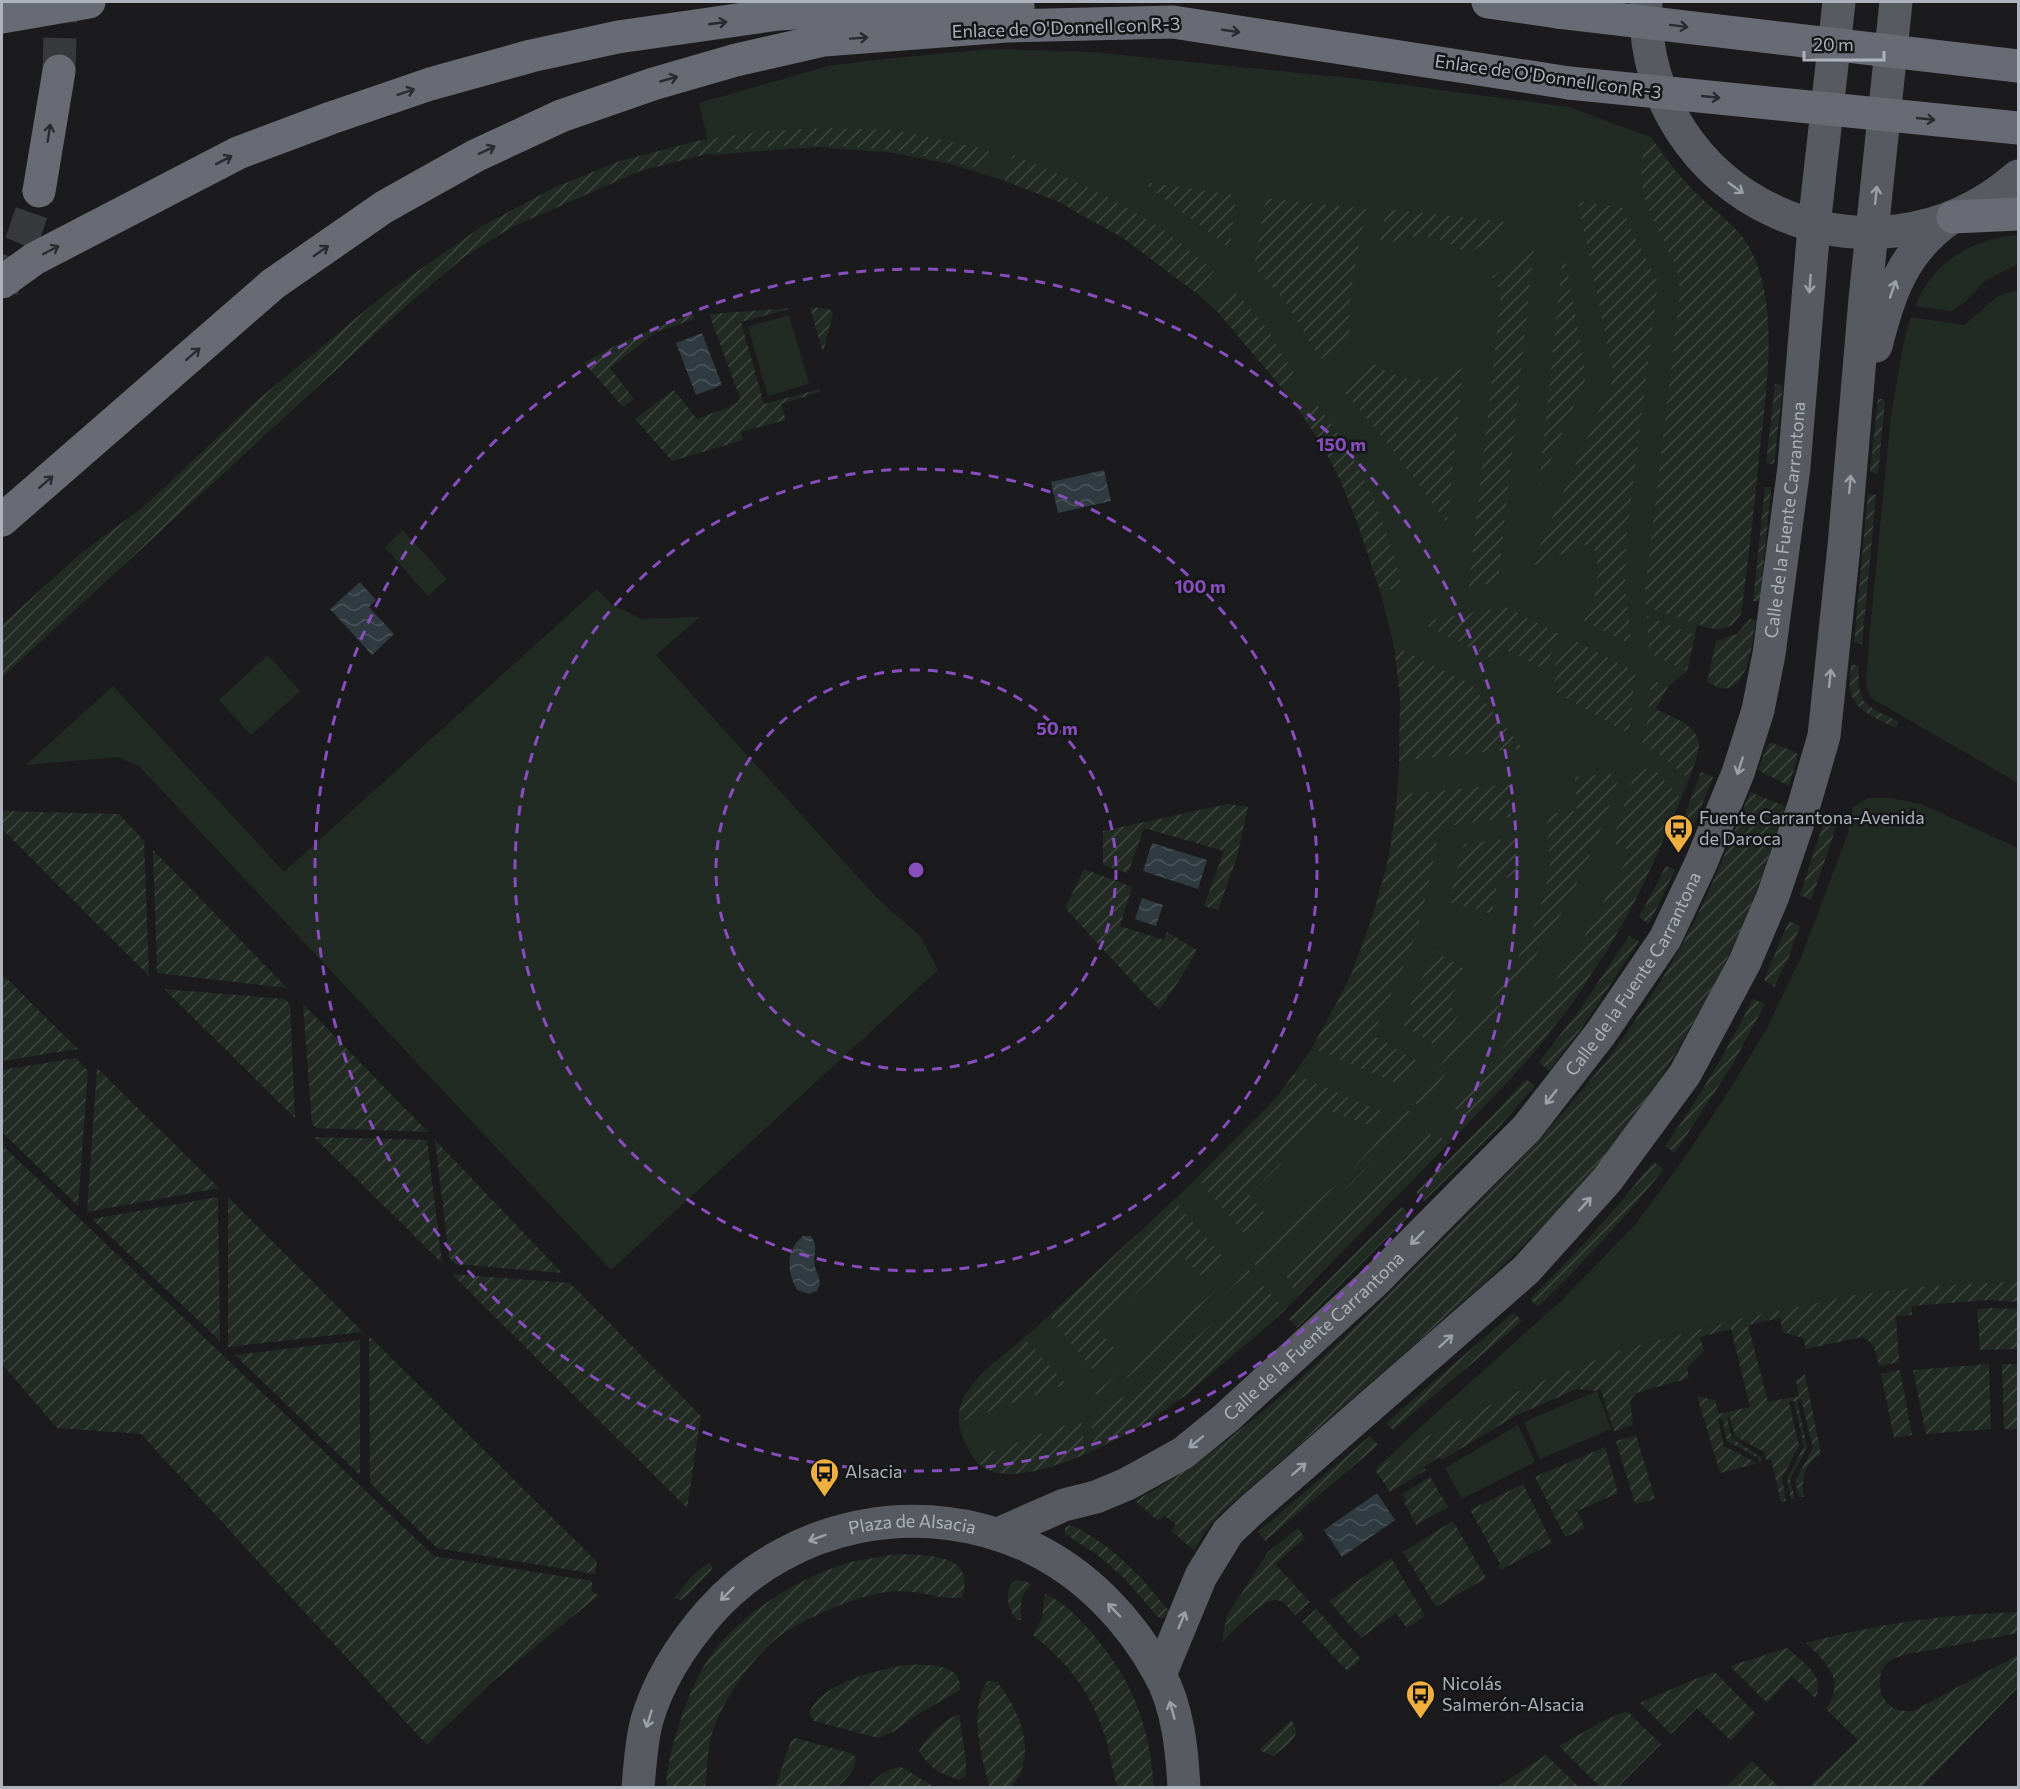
<svg xmlns="http://www.w3.org/2000/svg" width="2020" height="1789" font-family="Commissioner,sans-serif">
	<style>
		.green { fill: #222b23 }
		.garden { fill: url(#garden-furrows) }
		.water { fill: url(#water-waves) }
		.lines { fill: none; stroke-linecap: round; stroke-linejoin: round }
		.motorway-tunnel { stroke: #38393d; stroke-width: 33; stroke-dasharray: 33 16; stroke-linecap: butt }
		.primary { stroke: #585a61; stroke-width: 33 }
		.motorway { stroke: #686b73; stroke-width: 33 }
		.motorway-bridge { stroke: #686b73; stroke-width: 33 }
		.oneway { stroke: #2a2b2f }
		.oneway2 { stroke: #9ca0aa }
		.ring { fill: none; stroke: #884ebe; stroke-width: 3; stroke-dasharray: 10 8 }
		.labels { text-anchor: middle; stroke-width: 5; stroke-linejoin: round; paint-order: stroke }
		.street-label { font-size: 18px; fill: #adb2bc; stroke: #151618 }
		.poi-label { font-size: 18px; fill: #adb2bc; stroke: #151618; text-anchor: start }
		.centre { fill: #884ebe; stroke: #151618; stroke-width: 3 }
		.ring-label { font-size: 18px; text-anchor: middle; font-weight: bold; fill: #884ebe; stroke: #151618; stroke-width: 5; stroke-linejoin: round; paint-order: stroke }
	</style>
	<defs>
		<pattern id="garden-furrows" width="10" height="10" patternUnits="userSpaceOnUse" patternTransform="scale(1.5)"><rect width="10" height="10" fill="#222b23"/><path d="M-1 1l2-2M0 10L10 0M9 11l2-2" fill="none" stroke="#3f4741"/></pattern>
		<pattern id="water-waves" width="16" height="10" patternUnits="userSpaceOnUse" patternTransform="scale(1.5)"><rect width="16" height="10" fill="#303a41"/><path d="M0 5q4-4 8 0t8 0" fill="none" stroke="#4b545a"/></pattern>
	</defs>
	<rect width="100%" height="100%" fill="#1b1b1d"/>
	<g class="green">
		<path d="M990 49 1091 52 1359 79 1568 107 1651 137 1675 170 1699 197 1739 232 1749 248 1760 276 1767 310 1768 338 1766 385 1752 528 1741 614C1726 633 1719 631 1697 625L1687 671 1668 687 1655 709C1670 717 1692 721 1698 740 1702 755 1678 805 1671 821 1662 842 1653 863 1644 883 1617 939 1577 1001 1537 1049 1511 1080 1481 1109 1453 1139 1418 1174 1384 1210 1349 1245 1326 1268 1303 1292 1280 1315 1261 1333 1239 1349 1219 1367 1195 1387 1172 1407 1145 1423 1111 1444 1023 1490 984 1468 973 1461 968 1450 963 1438 953 1412 960 1398 979 1378L1103 1267 1197 1178 1278 1096 1312 1048 1349 979 1372 917 1388 860 1397 800 1401 731 1400 695 1394 646 1380 591 1361 533 1341 482 1323 446 1292 401 1222 316 1195 292 1123 238 1057 201 1005 181 950 164 893 153 817 147 711 155 699 103 828 66 875 60Z"/>
		<path d="M2018 235V264L1986 280 1964 303 1951 311 1915 306C1934 261 1971 239 2018 235Z"/>
		<path d="M2018 290V783L1871 698 1866 686 1869 640 1891 416 1903 345 1911 317 1964 325 1998 296Z"/>
		<path d="M789 315 809 384 768 396 748 327Z"/>
		<path d="M403 530 447 579 428 596 385 547Z"/>
		<path d="M597 589 612 605 642 619 700 617 656 655 876 897 921 937 938 970 611 1270 139 766 118 757 26 765 113 686 284 872Z"/>
		<path d="M268 655 300 691 251 735 219 700Z"/>
		<path d="M1868 798H1892L1921 804 2018 848V1281L1915 1287 1855 1295 1739 1319 1621 1350 1525 1388 1428 1436 1375 1470 1416 1431 1564 1298 1635 1225 1683 1160 1725 1097 1767 1028 1802 955 1847 836 1853 807Z"/>
		<path d="M1597 1391 1611 1429 1540 1459 1524 1422Z"/>
		<path d="M1518 1425 1535 1462 1462 1499 1445 1468Z"/>
	</g>
	<g class="garden">
		<path d="M826 128 895 130 989 150 982 169 902 151 842 146 795 145 728 150 703 155 640 171 512 227 463 258 399 312 2 677V625L80 554 142 508 253 404 385 294 481 227 553 188 620 161 697 141 764 131Z"/>
		<path d="M1651 137C1664 159 1681 179 1700 197 1717 213 1735 225 1748 245 1781 301 1766 394 1759 456 1754 509 1748 561 1741 614L1732 625 1718 630 1646 607 1645 592 1680 293C1679 254 1651 229 1644 194 1640 177 1642 159 1644 143Z"/>
		<path d="M1013 155C1063 175 1113 197 1159 227 1178 240 1196 256 1214 271L1195 292 1123 238 1057 201 1005 181Z"/>
		<path d="M1142 182 1236 195 1230 248Z"/>
		<path d="M1266 198 1366 209C1361 238 1343 311 1351 336L1321 359 1284 300 1254 267Z"/>
		<path d="M1578 201 1623 208 1633 234 1658 282 1626 539 1625 589 1632 645 1584 621C1599 590 1601 577 1593 542L1531 566 1614 377Z"/>
		<path d="M1386 209 1515 223 1468 254C1438 233 1412 230 1379 248Z"/>
		<path d="M1534 246 1498 582 1469 587 1501 296 1498 285 1492 277Z"/>
		<path d="M1562 263H1566L1586 377 1539 487Z"/>
		<path d="M1234 291 1263 323 1297 378 1282 388 1216 310Z"/>
		<path d="M810 307 829 309 833 312 823 353Z"/>
		<path d="M793 308 741 322 764 404 820 389V392L781 404 786 420 741 432 743 440 672 461 635 419 674 390 697 419 734 405 738 402 740 398 709 314Z"/>
		<path d="M693 314 695 319 656 332 610 368 634 399 623 407 584 363C619 342 655 327 693 314Z"/>
		<path d="M1373 363C1403 385 1431 384 1463 368L1447 524C1414 476 1379 431 1340 387Z"/>
		<path d="M1775 384 1783 385 1774 464 1766 463Z"/>
		<path d="M1878 398 1885 400 1878 474 1870 472Z"/>
		<path d="M1317 404C1327 418 1337 432 1346 446 1372 490 1391 538 1402 588L1380 591C1364 542 1349 492 1323 447 1317 436 1309 426 1302 415Z"/>
		<path d="M1765 487H1771L1760 602 1753 601Z"/>
		<path d="M1868 494 1876 495 1862 644 1854 643Z"/>
		<path d="M1506 607 1561 635 1543 669 1503 648 1497 661 1419 622Z"/>
		<path d="M1647 616 1695 635 1687 671 1649 653Z"/>
		<path d="M1750 619 1756 620C1752 639 1750 694 1720 688 1716 687 1711 683 1707 682L1716 641 1737 634Z"/>
		<path d="M1570 638 1635 672 1629 734 1551 689 1557 676 1551 673Z"/>
		<path d="M1394 646 1471 684 1522 748 1399 761 1400 695Z"/>
		<path d="M1851 664 1859 666C1856 706 1866 705 1899 722L1896 728C1878 719 1854 712 1850 689 1849 681 1851 672 1851 664Z"/>
		<path d="M1651 679 1668 687 1655 709C1672 717 1704 726 1698 752 1697 760 1691 770 1688 778L1653 749 1641 751 1648 718Z"/>
		<path d="M1772 743 1795 752 1798 755 1789 786 1758 770 1768 744Z"/>
		<path d="M1653 768 1681 799C1662 842 1644 887 1620 928 1578 998 1529 1061 1472 1119L1452 1107C1485 1067 1522 1029 1552 986 1582 944 1607 897 1631 851L1612 842 1636 770Z"/>
		<path d="M1701 772 1713 777 1686 844 1675 840Z"/>
		<path d="M1620 773C1597 848 1564 919 1517 982 1486 1024 1452 1064 1421 1106L1412 1102 1505 982 1530 936 1546 890 1550 864 1547 814 1577 811 1575 777Z"/>
		<path d="M1509 784 1511 817 1440 827C1433 862 1427 897 1416 932 1405 967 1388 1001 1372 1035L1420 1063 1401 1085 1312 1048C1324 1025 1339 1002 1350 978 1372 927 1395 851 1397 795Z"/>
		<path d="M1750 792 1785 806 1763 873 1744 923 1713 989 1658 1083 1604 1158 1569 1201 1487 1281 1219 1515 1204 1534 1194 1550 1171 1531 1176 1525 1164 1515 1158 1521 1135 1501C1236 1445 1319 1363 1400 1282 1472 1209 1546 1138 1609 1057 1627 1034 1644 1007 1660 982 1698 923 1724 857 1750 792Z"/>
		<path d="M1228 804 1248 807 1237 857 1218 910 1204 906 1224 851 1144 828 1128 873 1103 865V831Z"/>
		<path d="M2 811 119 814 144 841 149 976 2 829Z"/>
		<path d="M1824 821 1837 825 1811 900 1800 895Z"/>
		<path d="M1514 838 1519 876 1498 878 1492 914 1448 902 1464 844Z"/>
		<path d="M153 850 287 988 157 973Z"/>
		<path d="M1666 866 1675 870 1649 924 1639 917Z"/>
		<path d="M1084 869 1132 887 1120 926 1164 940 1167 932 1197 950 1182 976 1159 1010 1065 908Z"/>
		<path d="M1789 921 1800 926 1788 959 1774 987 1764 980Z"/>
		<path d="M1629 936 1639 941 1583 1026 1549 1071 1539 1062 1581 1008Z"/>
		<path d="M1434 951 1468 971 1446 1002 1459 1015 1436 1046 1402 1024Z"/>
		<path d="M2 974 78 1049 2 1061Z"/>
		<path d="M164 989 285 999 290 1005 295 1118Z"/>
		<path d="M1753 999 1765 1004 1734 1062 1675 1153 1665 1146C1700 1097 1726 1052 1753 999Z"/>
		<path d="M303 1004 428 1132 316 1128 312 1124Z"/>
		<path d="M76 1058 88 1071 78 1206 2 1132V1070Z"/>
		<path d="M97 1068 219 1188 87 1212Z"/>
		<path d="M1294 1074 1380 1111 1369 1125 1324 1109 1279 1166 1249 1195 1269 1218 1247 1237 1197 1178 1278 1096Z"/>
		<path d="M1526 1079 1535 1086 1498 1128 1424 1201 1416 1192 1489 1119Z"/>
		<path d="M1406 1110 1416 1114 1353 1182 1256 1266 1251 1259 1345 1177Z"/>
		<path d="M1426 1133 1451 1141 1297 1297 1283 1270 1377 1185 1399 1160 1404 1161Z"/>
		<path d="M314 1137 427 1140 442 1263Z"/>
		<path d="M435 1140 562 1273 455 1264 449 1257Z"/>
		<path d="M2 1145 434 1556 592 1581V1592L599 1595 492 1682 427 1745 141 1434 57 1428 2 1364Z"/>
		<path d="M1653 1162 1664 1169C1624 1218 1583 1264 1538 1307L1530 1299C1574 1256 1615 1211 1653 1162Z"/>
		<path d="M218 1197 220 1341 92 1219Z"/>
		<path d="M228 1197 363 1332 228 1347Z"/>
		<path d="M1174 1200 1223 1257 1201 1276 1180 1254 1097 1328 1116 1350 1093 1370 1049 1316Z"/>
		<path d="M1402 1207 1410 1215 1297 1328 1289 1319Z"/>
		<path d="M1246 1265 1250 1272 1128 1377 1097 1397 1095 1393Z"/>
		<path d="M452 1274 570 1283 701 1416 687 1508Z"/>
		<path d="M2018 1281V1302L1989 1300 1912 1306V1315L1896 1316 1899 1362 1879 1366C1876 1353 1875 1341 1861 1337L1806 1349 1803 1338 1783 1332 1780 1318 1748 1325 1768 1402 1799 1396 1796 1381 1805 1374 1821 1454C1804 1464 1801 1479 1804 1497H1799L1795 1481 1813 1448 1801 1399 1797 1400 1807 1447 1790 1479 1795 1499H1791L1787 1479 1804 1446 1794 1401 1789 1402 1799 1446 1782 1478 1786 1501 1781 1502 1771 1460H1766L1764 1452 1735 1436 1730 1417 1727 1418 1732 1438 1761 1457 1762 1462 1759 1463 1758 1458 1727 1441 1722 1418 1718 1419 1724 1446 1755 1462V1464L1720 1473 1697 1396 1715 1400 1719 1414 1750 1407 1731 1329 1700 1337 1704 1351 1687 1368 1689 1378 1636 1393 1630 1401 1633 1425 1614 1431 1600 1388 1597 1391 1577 1389 1515 1416 1442 1460 1439 1457 1424 1467 1426 1470 1390 1492 1375 1470 1428 1436 1525 1388 1621 1350 1739 1319 1855 1295 1915 1287Z"/>
		<path d="M1260 1282 1285 1310 1186 1395 1146 1423 1094 1450 1091 1415 1138 1389Z"/>
		<path d="M1990 1308 2018 1309V1349L1980 1350 1977 1309Z"/>
		<path d="M1514 1312 1522 1321 1393 1430 1386 1423Z"/>
		<path d="M369 1336 597 1562 595 1574 437 1548 370 1483Z"/>
		<path d="M1024 1338 1066 1384 959 1422C956 1387 1000 1359 1024 1338Z"/>
		<path d="M360 1340V1475L235 1355Z"/>
		<path d="M1989 1364 1991 1429 1926 1434 1913 1370Z"/>
		<path d="M2002 1364H2018V1429H2004Z"/>
		<path d="M1900 1370 1912 1435 1894 1438 1881 1374Z"/>
		<path d="M1081 1420 1085 1454C1058 1465 1011 1484 984 1467 980 1465 977 1461 973 1458Z"/>
		<path d="M1636 1435 1655 1499 1635 1504 1616 1441Z"/>
		<path d="M1370 1436 1378 1445 1265 1541 1258 1532Z"/>
		<path d="M1605 1447 1618 1493 1577 1511 1585 1528 1565 1537 1535 1477Z"/>
		<path d="M1430 1477 1448 1507 1416 1525 1404 1502 1406 1500 1402 1494Z"/>
		<path d="M1523 1484 1552 1543 1500 1570 1498 1565 1500 1564 1470 1510Z"/>
		<path d="M1453 1521 1486 1578 1436 1607 1403 1552Z"/>
		<path d="M1070 1525C1112 1543 1141 1577 1169 1611L1168 1615 1164 1618H1159L1123 1577 1099 1556 1065 1534V1528Z"/>
		<path d="M1298 1528 1305 1538 1275 1564 1310 1602 1295 1615C1290 1610 1285 1601 1277 1600 1263 1598 1233 1631 1222 1642L1226 1619 1229 1613 1268 1552Z"/>
		<path d="M897 1554C926 1555 977 1553 962 1597 949 1601 927 1593 912 1592 902 1591 890 1591 880 1593 852 1598 798 1621 776 1639 750 1660 716 1709 710 1742 707 1757 707 1772 705 1787H666C667 1763 674 1739 682 1716 689 1695 698 1673 712 1654 742 1612 798 1579 847 1563 863 1559 880 1557 897 1554Z"/>
		<path d="M1391 1558 1425 1616 1407 1628 1396 1613 1361 1638 1329 1601Z"/>
		<path d="M709 1562 712 1567 711 1571C700 1579 692 1594 681 1600L674 1598 693 1575Z"/>
		<path d="M1016 1580 1026 1581 1031 1585C1019 1595 1021 1605 1021 1620H1017C1007 1609 1003 1589 1016 1580Z"/>
		<path d="M1045 1594C1064 1602 1078 1617 1091 1632 1133 1681 1149 1723 1154 1787H1118C1112 1773 1111 1757 1107 1742 1092 1694 1072 1667 1033 1635L1042 1618Z"/>
		<path d="M1316 1609 1361 1659 1347 1671 1302 1622Z"/>
		<path d="M2018 1612V1633L1904 1655C1898 1657 1892 1659 1887 1663 1876 1674 1878 1696 1890 1706 1897 1711 1905 1711 1913 1711L2018 1655V1687L1922 1787H1809L1858 1740 1826 1709C1846 1680 1827 1663 1806 1643 1876 1624 1946 1614 2018 1612Z"/>
		<path d="M1787 1648C1801 1661 1828 1677 1815 1698L1792 1676 1767 1703 1730 1666Z"/>
		<path d="M904 1665C923 1665 963 1661 960 1690L918 1714 893 1732 878 1738 814 1721 809 1713C822 1682 875 1671 904 1665Z"/>
		<path d="M1715 1672 1756 1714 1731 1741 1697 1708 1671 1734 1640 1703 1690 1681Z"/>
		<path d="M988 1681 997 1682C1020 1711 1039 1755 1011 1787H990C981 1758 968 1708 988 1681Z"/>
		<path d="M1627 1711 1661 1744 1618 1787H1600L1559 1746 1603 1721Z"/>
		<path d="M959 1714 966 1762V1776L960 1780C942 1775 928 1767 919 1751 927 1735 943 1721 959 1714Z"/>
		<path d="M1291 1720C1305 1736 1285 1746 1273 1756L1259 1750Z"/>
		<path d="M795 1738 850 1753 856 1757C856 1770 846 1780 837 1787H775L791 1741Z"/>
		<path d="M1546 1755 1579 1787H1497Z"/>
		<path d="M1752 1761 1779 1787H1726Z"/>
		<path d="M901 1767 934 1787H868C878 1777 886 1768 901 1767Z"/>
	</g>
	<g class="water">
		<path d="M702 333 722 385 696 395 676 343Z"/>
		<path d="M1104 470 1111 501 1058 513 1051 482Z"/>
		<path d="M360 582 376 600 369 607 394 634 372 655 330 609Z"/>
		<path d="M1152 843 1207 860 1198 889 1143 871Z"/>
		<path d="M1142 898 1163 905 1156 926 1135 919Z"/>
		<path d="M803 1236H810C820 1246 812 1255 815 1267 817 1272 819 1277 820 1283L817 1291 809 1294 797 1290C787 1272 785 1250 803 1236Z"/>
		<path d="M1377 1493 1395 1520 1342 1557 1324 1530Z"/>
	</g>
	<g class="lines">
		<g class="motorway-tunnel">
			<path d="M59 71 61 2"/>
			<path d="M2 289 21 243 39 191"/>
		</g>
		<g class="primary">
			<path d="M1646 2C1640 199 1871 305 2018 176"/>
			<path d="M1876 346C1889 294 1903 252 1948 220"/>
			<path id="s1" d="M998 1534 1064 1505 1096 1497 1127 1484 1183 1453 1226 1418 1375 1281 1527 1128 1601 1033 1665 939 1701 863 1738 773 1758 710 1769 654 1794 467 1814 226 1839 2"/>
			<path d="M1160 1675 1201 1576 1228 1532 1250 1511 1526 1270 1607 1180 1685 1074 1745 962 1773 896 1804 805 1824 736 1844 546 1865 299 1896 2"/>
			<path id="s2" d="M638 1788C640 1765 641 1742 647 1720 659 1679 682 1644 710 1612 791 1521 923 1496 1032 1548 1086 1574 1131 1621 1159 1673 1178 1707 1182 1750 1184 1788"/>
		</g>
		<g class="motorway">
			<path d="M1488 2 1558 12"/>
			<path d="M2 17 89 2"/>
			<path d="M39 191 59 71"/>
			<path d="M1953 217 2018 214"/>
			<path d="M2 282 34 259 238 153 331 118 430 84 531 56 618 37 779 14 920 6H1018"/>
			<path d="M2 520 273 284 384 207 475 156 561 116 653 84 736 60 824 40 1007 26 1173 22 1569 83"/>
		</g>
		<g class="motorway-bridge">
			<path d="M1558 12 2018 66"/>
			<path d="M1569 83 2018 128"/>
		</g>
	</g>
	<defs><path id="oneway-shaft" d="M-6 0H5M1.5-3L5.5 0L1.5 3" fill="none" stroke-width="1.6" stroke-linecap="round" stroke-linejoin="round" transform="scale(1.5)"/></defs>
	<g class="oneway">
		<use href="#oneway-shaft" transform="translate(718 23) rotate(-8)"/>
		<use href="#oneway-shaft" transform="translate(1679 26) rotate(7)"/>
		<use href="#oneway-shaft" transform="translate(1231 31) rotate(8)"/>
		<use href="#oneway-shaft" transform="translate(859 38) rotate(-4)"/>
		<use href="#oneway-shaft" transform="translate(669 79) rotate(-16)"/>
		<use href="#oneway-shaft" transform="translate(406 92) rotate(-19)"/>
		<use href="#oneway-shaft" transform="translate(1711 97) rotate(6)"/>
		<use href="#oneway-shaft" transform="translate(1926 119) rotate(6)"/>
		<use href="#oneway-shaft" transform="translate(49 133) rotate(-81)"/>
		<use href="#oneway-shaft" transform="translate(487 150) rotate(-25)"/>
		<use href="#oneway-shaft" transform="translate(224 160) rotate(-27)"/>
		<use href="#oneway-shaft" transform="translate(51 250) rotate(-28)"/>
		<use href="#oneway-shaft" transform="translate(321 251) rotate(-35)"/>
		<use href="#oneway-shaft" transform="translate(193 354) rotate(-41)"/>
		<use href="#oneway-shaft" transform="translate(46 482) rotate(-41)"/>
	</g>
	<g class="oneway2">
		<use href="#oneway-shaft" transform="translate(1736 188) rotate(36)"/>
		<use href="#oneway-shaft" transform="translate(1876 195) rotate(-84)"/>
		<use href="#oneway-shaft" transform="translate(1810 284) rotate(94)"/>
		<use href="#oneway-shaft" transform="translate(1893 289) rotate(-71)"/>
		<use href="#oneway-shaft" transform="translate(1850 484) rotate(-85)"/>
		<use href="#oneway-shaft" transform="translate(1830 678) rotate(-84)"/>
		<use href="#oneway-shaft" transform="translate(1740 766) rotate(108)"/>
		<use href="#oneway-shaft" transform="translate(1551 1097) rotate(128)"/>
		<use href="#oneway-shaft" transform="translate(1585 1204) rotate(-48)"/>
		<use href="#oneway-shaft" transform="translate(1417 1238) rotate(135)"/>
		<use href="#oneway-shaft" transform="translate(1446 1341) rotate(-42)"/>
		<use href="#oneway-shaft" transform="translate(1196 1442) rotate(141)"/>
		<use href="#oneway-shaft" transform="translate(1299 1469) rotate(-41)"/>
		<use href="#oneway-shaft" transform="translate(817 1538) rotate(160)"/>
		<use href="#oneway-shaft" transform="translate(727 1594) rotate(135)"/>
		<use href="#oneway-shaft" transform="translate(1114 1610) rotate(-134)"/>
		<use href="#oneway-shaft" transform="translate(1182 1620) rotate(-67)"/>
		<use href="#oneway-shaft" transform="translate(1172 1710) rotate(-106)"/>
		<use href="#oneway-shaft" transform="translate(649 1719) rotate(107)"/>
	</g>
	<g class="ring">
		<circle cx="916" cy="870" r="200"/>
		<circle cx="916" cy="870" r="401"/>
		<circle cx="916" cy="870" r="601"/>
	</g>
	<defs>
		<symbol id="bus-pin" viewBox="-11 -11 22 30"><path d="M0 17L-7.5 6A9.5 9.5 0 1 1 7.5 6Z" fill="#efb040" stroke="#151618"/><path d="M-5-6H5V4H4V6H2V4H-2V6H-4V4H-5ZM-3.5-4V0h7V-4ZM-3.5 1.2v1.5H-2V1.2ZM2 1.2v1.5H3.5V1.2Z" fill="#111"/></symbol>
	</defs>
	<g fill-rule="evenodd">
		<use href="#bus-pin" x="1662" y="812" width="33" height="45"/>
		<use href="#bus-pin" x="808" y="1456" width="33" height="45"/>
		<use href="#bus-pin" x="1404" y="1678" width="33" height="45"/>
	</g>
	<g class="labels">
		<g class="street-label">
			<text transform="translate(1066 28) rotate(-2)" y="6">Enlace de O'Donnell con R-3</text>
			<text transform="translate(1548 77) rotate(8)" y="6">Enlace de O'Donnell con R-3</text>
			<text dy="6" stroke="none"><textPath href="#s1" startOffset="1350">Calle de la Fuente Carrantona</textPath></text>
			<text dy="6" stroke="none"><textPath href="#s1" startOffset="864">Calle de la Fuente Carrantona</textPath></text>
			<text dy="6" stroke="none"><textPath href="#s1" startOffset="378">Calle de la Fuente Carrantona</textPath></text>
			<text dy="6" stroke="none"><textPath href="#s2" startOffset="423">Plaza de Alsacia</textPath></text>
		</g>
		<g class="poi-label">
			<text x="1699" y="824">Fuente Carrantona-Avenida<tspan x="1699" dy="21">de Daroca</tspan></text>
			<text x="845" y="1478">Alsacia</text>
			<text x="1442" y="1690">Nicolás<tspan x="1442" dy="21">Salmerón-Alsacia</tspan></text>
		</g>
	</g>
	<circle cx="916" cy="870" r="9" class="centre"/>
	<g class="ring-label">
		<text x="1341" y="451">150 m</text>
		<text x="1200" y="593">100 m</text>
		<text x="1057" y="735">50 m</text>
	</g>
	<rect width="2020" height="1789" fill="none" stroke="#adb2bc" stroke-width="6"/>
	<path d="M1804 51v9h80v-9" fill="none" stroke="#adb2bc" stroke-width="3"/>
	<text x="1813" y="51" font-size="18" fill="#adb2bc" stroke="#151618" stroke-width="4.5" paint-order="stroke">20 m</text>
</svg>
